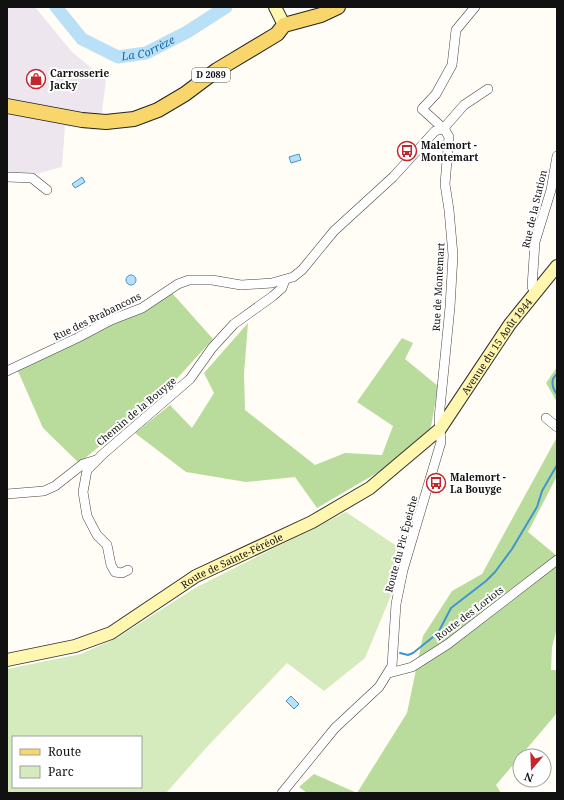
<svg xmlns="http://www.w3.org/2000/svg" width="564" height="800" font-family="'Noto Serif',serif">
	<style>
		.industrial { fill: #eee6ef }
		.green { fill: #d5ebbd; fill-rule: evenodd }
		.forest { fill: #b9dc9c }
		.water { fill: #b9e0f7; stroke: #3f96cf }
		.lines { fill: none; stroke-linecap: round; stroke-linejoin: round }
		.stream { stroke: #3f96cf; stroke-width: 2 }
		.river { stroke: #b9e0f7; stroke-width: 13 }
		.minor-casing { stroke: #444; stroke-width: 10 }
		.secondary-casing { stroke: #333; stroke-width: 14 }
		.primary-casing { stroke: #222; stroke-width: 16 }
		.minor { stroke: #fff; stroke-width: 9 }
		.secondary { stroke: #fff6b0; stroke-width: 12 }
		.primary { stroke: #f9d66b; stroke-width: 14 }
		.labels { text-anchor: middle; stroke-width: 4; stroke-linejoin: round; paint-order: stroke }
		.shield { fill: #fff; stroke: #585858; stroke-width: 1 }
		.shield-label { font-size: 9px; font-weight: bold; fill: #111 }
		.poi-label { font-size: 10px; font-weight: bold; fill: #111; stroke: #fff; text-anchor: start }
		.street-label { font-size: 10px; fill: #111; stroke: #fff }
		.water-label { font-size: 11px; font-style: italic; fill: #1768a6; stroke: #fff }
	</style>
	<rect width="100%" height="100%" fill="#fffdf5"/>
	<path class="industrial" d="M7 7H35L72 52 106 80 102 112 95 130 65 126 62 167 36 174 7 172Z"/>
	<path class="green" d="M346 512 401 549 392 593 365 658 324 691 287 663 206 748 166 793H7V669L81 654 117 638 195 588ZM13 737H141V787H13Z"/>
	<g class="forest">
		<path d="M172 293 213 339 161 396 79 463 43 428 17 369 142 311Z"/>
		<path d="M248 323 244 374 245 410 315 465 345 453 382 455 393 426 357 402 402 338 413 343 405 359 438 386 430 433 382 470 317 508 295 477 246 482 186 472 135 433 170 405 192 428 214 393 204 373Z"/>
		<path d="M557 367V402L546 383Z"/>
		<path d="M557 437V476L528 532 557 556V628L552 647 551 670H557V713L496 785 501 793H357L407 713 423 636 452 591 482 574Z"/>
		<path d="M314 774 357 793H307L299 787Z"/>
	</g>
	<g class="water">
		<path d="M299 154 301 160 291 163 289 157Z"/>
		<path d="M82 177 85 182 75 188 72 184Z"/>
		<circle cx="131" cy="280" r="5"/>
		<path d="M291 696 299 704 294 709 286 701Z"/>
	</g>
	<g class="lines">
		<g class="stream">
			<path d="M557 374C550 379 552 388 557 394"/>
			<path d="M400 653 408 655 413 653 438 633 451 608 486 581 495 572 512 549 537 507 542 491 557 465"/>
		</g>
		<path class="river" id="s1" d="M56 7 82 39 118 57 146 53 187 32 226 7"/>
		<defs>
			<g id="minor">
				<path d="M7 177 32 178 47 190"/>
				<path d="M535 291 532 287 535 242 551 190 557 156"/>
				<path d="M7 371 77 338 111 320 142 308 178 284 189 280H212L241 285 272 283 293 277 302 270 334 231 393 177 435 131 443 129 464 105 488 89"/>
				<path d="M546 418 557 427"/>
				<path d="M7 494 44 491 55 486 83 464 96 460"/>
				<path d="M128 570 122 573 115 572 111 565 107 545 97 535 87 516 83 492 87 470 103 454 190 379 212 348 234 324 273 296 282 288 285 280"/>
				<path d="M389 673 412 667 448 644 557 560"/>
				<path d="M282 793 335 728 379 687 392 666 396 604 403 570 441 442 439 418 450 307 453 255 449 210 445 184 449 137 445 130 422 109 436 94 452 65 456 30 475 7"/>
			</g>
			<g id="secondary">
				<path d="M275 7 284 25"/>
				<path id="s2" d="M7 660 75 646 111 633 196 576 312 522 370 488 440 429 510 324 557 266"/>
			</g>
			<path id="primary" d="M7 106 82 120 106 122 134 119 158 110 185 94 217 70 277 34 284 25 321 15 338 7"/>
		</defs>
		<use href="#minor" class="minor-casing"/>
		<use href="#secondary" class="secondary-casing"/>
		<use href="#primary" class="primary-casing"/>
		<use href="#minor" class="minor"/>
		<use href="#secondary" class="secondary"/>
		<use href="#primary" class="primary"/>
	</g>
	<defs>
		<symbol id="shop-ring" viewBox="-11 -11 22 22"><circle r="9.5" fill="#fff" stroke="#c4262e" stroke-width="1.5"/><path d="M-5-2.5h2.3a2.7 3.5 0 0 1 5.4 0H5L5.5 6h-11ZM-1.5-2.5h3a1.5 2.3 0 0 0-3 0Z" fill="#c4262e"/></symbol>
		<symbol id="bus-ring" viewBox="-11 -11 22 22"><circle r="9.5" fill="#fff" stroke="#c4262e" stroke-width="1.5"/><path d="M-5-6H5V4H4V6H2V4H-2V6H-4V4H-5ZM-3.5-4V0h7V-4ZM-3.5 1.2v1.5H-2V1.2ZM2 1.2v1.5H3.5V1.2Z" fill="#c4262e"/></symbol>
	</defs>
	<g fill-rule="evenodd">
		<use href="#shop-ring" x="25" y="68" width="22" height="22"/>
		<use href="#bus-ring" x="396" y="140" width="22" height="22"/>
		<use href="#bus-ring" x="425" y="472" width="22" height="22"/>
	</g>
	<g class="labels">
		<rect class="shield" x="192" y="68" width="38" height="14" rx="3"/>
		<g class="shield-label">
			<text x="211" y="78">D 2089</text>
		</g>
		<g class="poi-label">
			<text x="50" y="77">Carrosserie<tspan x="50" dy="12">Jacky</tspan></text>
			<text x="421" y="149">Malemort -<tspan x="421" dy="12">Montemart</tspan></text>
			<text x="450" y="481">Malemort -<tspan x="450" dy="12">La Bouyge</tspan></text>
		</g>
		<g class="street-label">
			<text transform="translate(534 209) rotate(-77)" y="4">Rue de la Station</text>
			<text transform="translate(438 287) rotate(-87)" y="4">Rue de Montemart</text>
			<text transform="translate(97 316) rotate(-26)" y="4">Rue des Brabancons</text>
			<text dy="4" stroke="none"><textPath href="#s2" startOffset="597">Avenue du 15 Août 1944</textPath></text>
			<text transform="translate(136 411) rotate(-40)" y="4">Chemin de la Bouyge</text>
			<text transform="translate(401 544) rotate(-75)" y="4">Route du Pic Épeiche</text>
			<text dy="4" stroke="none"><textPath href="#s2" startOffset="249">Route de Sainte-Féréole</textPath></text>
			<text transform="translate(469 613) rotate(-37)" y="4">Route des Loriots</text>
		</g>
		<g class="water-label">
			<text dy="4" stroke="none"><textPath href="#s1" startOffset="113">La Corrèze</textPath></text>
		</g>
	</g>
	<rect width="564" height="800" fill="none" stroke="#111111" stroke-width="16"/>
	<rect x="12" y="736" width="130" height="52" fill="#ffffff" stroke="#a0a0a0"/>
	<rect x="20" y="749" width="20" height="6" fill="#f9d66b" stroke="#a0a0a0"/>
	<text x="48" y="756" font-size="12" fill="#111111">Route</text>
	<rect x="20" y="766" width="20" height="12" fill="#d5ebbd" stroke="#a0a0a0"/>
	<text x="48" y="776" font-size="12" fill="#111111">Parc</text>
	<g transform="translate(532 768) rotate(199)"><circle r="19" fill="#ffffff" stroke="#a0a0a0"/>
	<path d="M0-3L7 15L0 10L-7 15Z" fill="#c4262e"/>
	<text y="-6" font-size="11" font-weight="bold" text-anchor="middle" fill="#111111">N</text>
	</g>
</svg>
